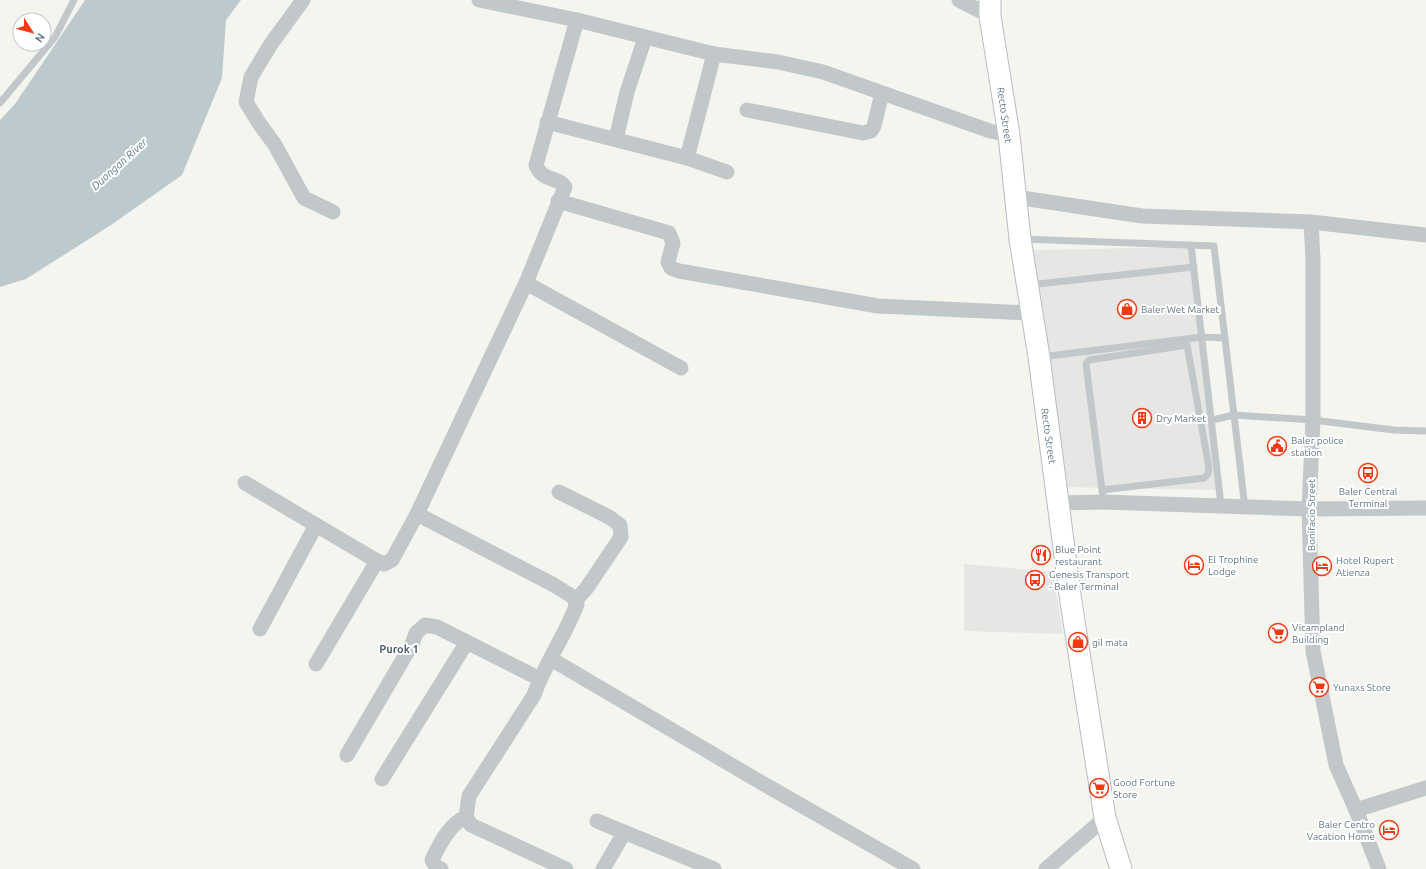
<svg xmlns="http://www.w3.org/2000/svg" width="1426" height="869" font-family="Ubuntu,sans-serif">
	<style>
		.built { fill: #e6e6e4 }
		.water { fill: #bccace }
		.lines { fill: none; stroke-linecap: round; stroke-linejoin: round }
		.secondary-casing { stroke: #b6bcc0; stroke-width: 23 }
		.lane { stroke: #c2c7ca; stroke-width: 7 }
		.street { stroke: #c2c7ca; stroke-width: 15 }
		.secondary { stroke: #fff; stroke-width: 21 }
		.labels { text-anchor: middle; stroke-width: 4; stroke-linejoin: round; paint-order: stroke }
		.street-label { font-size: 10px; fill: #617785; stroke: #fff }
		.poi-label { font-size: 10px; fill: #617785; stroke: #fff; text-anchor: start }
		.water-label { font-size: 11px; font-style: italic; fill: #5c7b83; stroke: #fff }
		.neighbourhood-label { font-size: 11px; font-weight: bold; fill: #4f5f69; stroke: #fff }
	</style>
	<rect width="100%" height="100%" fill="#f5f5f0"/>
	<g class="built">
		<path d="M1188 247 1221 490 1058 487 1027 250Z"/>
		<path d="M964 564 1053 572 1063 634 964 631Z"/>
	</g>
	<path class="water" d="M85 0H241L226 20 222 78 182 175 111 225 26 279 0 287V120L15 104Z"/>
	<g class="lines">
		<defs>
			<path id="secondary" d="M990 0V16L1009 135 1020 239 1039 357 1071 602 1105 818 1121 869"/>
		</defs>
		<use href="#secondary" class="secondary-casing"/>
		<g class="lane">
			<path d="M0 103 55 37 74 0"/>
			<path d="M1022 239 1214 246 1245 508"/>
			<path d="M1191 245 1221 505"/>
			<path d="M1029 285 1194 267"/>
			<path d="M1041 357 1202 337 1225 338"/>
			<path d="M1212 420 1234 415 1313 420 1394 430 1426 431"/>
			<path d="M1102 490 1204 478 1208 474 1209 468 1187 345 1089 360 1086 364 1102 490 1104 502"/>
		</g>
		<g class="street">
			<path d="M303 0 271 44 251 77 246 102 259 123 275 145 304 198 333 212"/>
			<path d="M479 0 577 20 714 54 778 62 823 72 990 131 1009 135"/>
			<path d="M959 0 990 16"/>
			<path d="M747 110 863 133 871 131 874 126 882 93"/>
			<path d="M547 122 687 158 727 172"/>
			<path d="M616 139 627 92 645 38"/>
			<path d="M687 158 714 54"/>
			<path d="M1015 197 1142 216 1311 222 1426 235"/>
			<path d="M558 201 669 233 673 243 668 262 671 268 679 271 878 306 1031 313"/>
			<path d="M1311 222 1313 259V420L1309 509 1313 651 1336 765 1356 810 1379 869"/>
			<path d="M526 283 681 368"/>
			<path d="M245 483 377 561 384 564 392 560 417 514 526 283 565 187C558 176 542 182 536 165L577 20"/>
			<path d="M559 492 609 517 620 525 621 537 586 589 575 601"/>
			<path d="M1058 503 1104 502 1309 509 1426 508"/>
			<path d="M417 514 554 585 573 597 577 604C565 636 545 663 534 695L469 796 466 817 471 825 566 869"/>
			<path d="M260 629 316 525"/>
			<path d="M551 659 762 783 913 869"/>
			<path d="M316 664 377 561"/>
			<path d="M347 755 412 644 416 633 425 625 437 627 540 679"/>
			<path d="M382 779 467 642"/>
			<path d="M1356 810 1426 788"/>
			<path d="M597 821 714 869"/>
			<path d="M441 869 436 867 432 860C439 845 450 823 466 817"/>
			<path d="M603 869 624 833"/>
			<path d="M1046 869 1105 818"/>
		</g>
		<use href="#secondary" class="secondary"/>
	</g>
	<defs>
		<symbol id="shop-ring" viewBox="-11 -11 22 22"><circle r="9.5" fill="#fff" stroke="#f53810" stroke-width="1.5"/><path d="M-5-2.5h2.3a2.7 3.5 0 0 1 5.4 0H5L5.5 6h-11ZM-1.5-2.5h3a1.5 2.3 0 0 0-3 0Z" fill="#f53810"/></symbol>
		<symbol id="building-ring" viewBox="-11 -11 22 22"><circle r="9.5" fill="#fff" stroke="#f53810" stroke-width="1.5"/><path d="M-4-6H4V6H1V3H-1V6H-4ZM-2.5-4.3h1.7v1.8h-1.7ZM.8-4.3h1.7v1.8H.8ZM-2.5-1h1.7V.8h-1.7ZM.8-1h1.7V.8H.8Z" fill="#f53810"/></symbol>
		<symbol id="civic-ring" viewBox="-11 -11 22 22"><circle r="9.5" fill="#fff" stroke="#f53810" stroke-width="1.5"/><path d="M-.6-6.5H3V-4.5H.6V-3L4-1V1h2V6H-6V1h2V-1L-.6-3ZM-1.2 2.5V6h2.4V2.5Z" fill="#f53810"/></symbol>
		<symbol id="bus-ring" viewBox="-11 -11 22 22"><circle r="9.5" fill="#fff" stroke="#f53810" stroke-width="1.5"/><path d="M-5-6H5V4H4V6H2V4H-2V6H-4V4H-5ZM-3.5-4V0h7V-4ZM-3.5 1.2v1.5H-2V1.2ZM2 1.2v1.5H3.5V1.2Z" fill="#f53810"/></symbol>
		<symbol id="restaurant-ring" viewBox="-11 -11 22 22"><circle r="9.5" fill="#fff" stroke="#f53810" stroke-width="1.5"/><path d="M-5-6h1v4h1v-4h1v4h1v-4h1v5L-1.5 .5V6h-2V.5L-5-1ZM5-6V6H3V1.5H1.5Q1.5-4 5-6Z" fill="#f53810"/></symbol>
		<symbol id="hotel-ring" viewBox="-11 -11 22 22"><circle r="9.5" fill="#fff" stroke="#f53810" stroke-width="1.5"/><path d="M-6-4.5h1.5V1H6V5H4.5V3h-9V5H-6ZM-4 0a1.8 1.8 0 1 1 3.6 0ZM.5 0V-2.5h3Q6-2.5 6 0Z" fill="#f53810"/></symbol>
		<symbol id="supermarket-ring" viewBox="-11 -11 22 22"><circle r="9.5" fill="#fff" stroke="#f53810" stroke-width="1.5"/><path d="M-6-5.5h2.5l.6 2H6L4.5 2H-2.5L-4.4-4H-6ZM-1.5 3.2a1.3 1.3 0 1 0 .1 0ZM3 3.2a1.3 1.3 0 1 0 .1 0Z" fill="#f53810"/></symbol>
	</defs>
	<g fill-rule="evenodd">
		<use href="#shop-ring" x="1116" y="298" width="22" height="22"/>
		<use href="#building-ring" x="1131" y="407" width="22" height="22"/>
		<use href="#civic-ring" x="1266" y="435" width="22" height="22"/>
		<use href="#bus-ring" x="1357" y="462" width="22" height="22"/>
		<use href="#restaurant-ring" x="1030" y="544" width="22" height="22"/>
		<use href="#hotel-ring" x="1183" y="554" width="22" height="22"/>
		<use href="#hotel-ring" x="1311" y="555" width="22" height="22"/>
		<use href="#bus-ring" x="1024" y="569" width="22" height="22"/>
		<use href="#supermarket-ring" x="1267" y="622" width="22" height="22"/>
		<use href="#shop-ring" x="1067" y="631" width="22" height="22"/>
		<use href="#supermarket-ring" x="1308" y="676" width="22" height="22"/>
		<use href="#supermarket-ring" x="1088" y="777" width="22" height="22"/>
		<use href="#hotel-ring" x="1378" y="819" width="22" height="22"/>
	</g>
	<g class="labels">
		<g class="street-label">
			<text transform="translate(1005 115) rotate(82)" y="4">Recto Street</text>
			<text transform="translate(1049 436) rotate(82)" y="4">Recto Street</text>
			<text transform="translate(1311 515) rotate(-90)" y="4">Bonifacio Street</text>
		</g>
		<g class="poi-label">
			<text x="1141" y="313">Baler Wet Market</text>
			<text x="1156" y="422">Dry Market</text>
			<text x="1291" y="444">Baler police<tspan x="1291" dy="12">station</tspan></text>
			<text x="1368" y="495" text-anchor="middle">Baler Central<tspan x="1368" dy="12">Terminal</tspan></text>
			<text x="1055" y="553">Blue Point<tspan x="1055" dy="12">restaurant</tspan></text>
			<text x="1208" y="563">El Trophine<tspan x="1208" dy="12">Lodge</tspan></text>
			<text x="1336" y="564">Hotel Rupert<tspan x="1336" dy="12">Atienza</tspan></text>
			<text x="1049" y="578">Genesis Transport<tspan x="1049" dy="12">- Baler Terminal</tspan></text>
			<text x="1292" y="631">Vicampland<tspan x="1292" dy="12">Building</tspan></text>
			<text x="1092" y="646">gil mata</text>
			<text x="1333" y="691">Yunaxs Store</text>
			<text x="1113" y="786">Good Fortune<tspan x="1113" dy="12">Store</tspan></text>
			<text x="1375" y="828" text-anchor="end">Baler Centro<tspan x="1375" dy="12">Vacation Home</tspan></text>
		</g>
		<g class="water-label">
			<text transform="translate(119 164) rotate(-42)" y="4">Duongan River</text>
		</g>
		<g class="neighbourhood-label">
			<text x="399" y="653">Purok 1</text>
		</g>
	</g>
	<g transform="translate(32 32) rotate(126)"><circle r="19" fill="#ffffff" stroke="#c0c9ce"/>
	<path d="M0-3L7 15L0 10L-7 15Z" fill="#f53810"/>
	<text y="-6" font-size="11" font-weight="bold" text-anchor="middle" fill="#617785">N</text>
	</g>
</svg>
